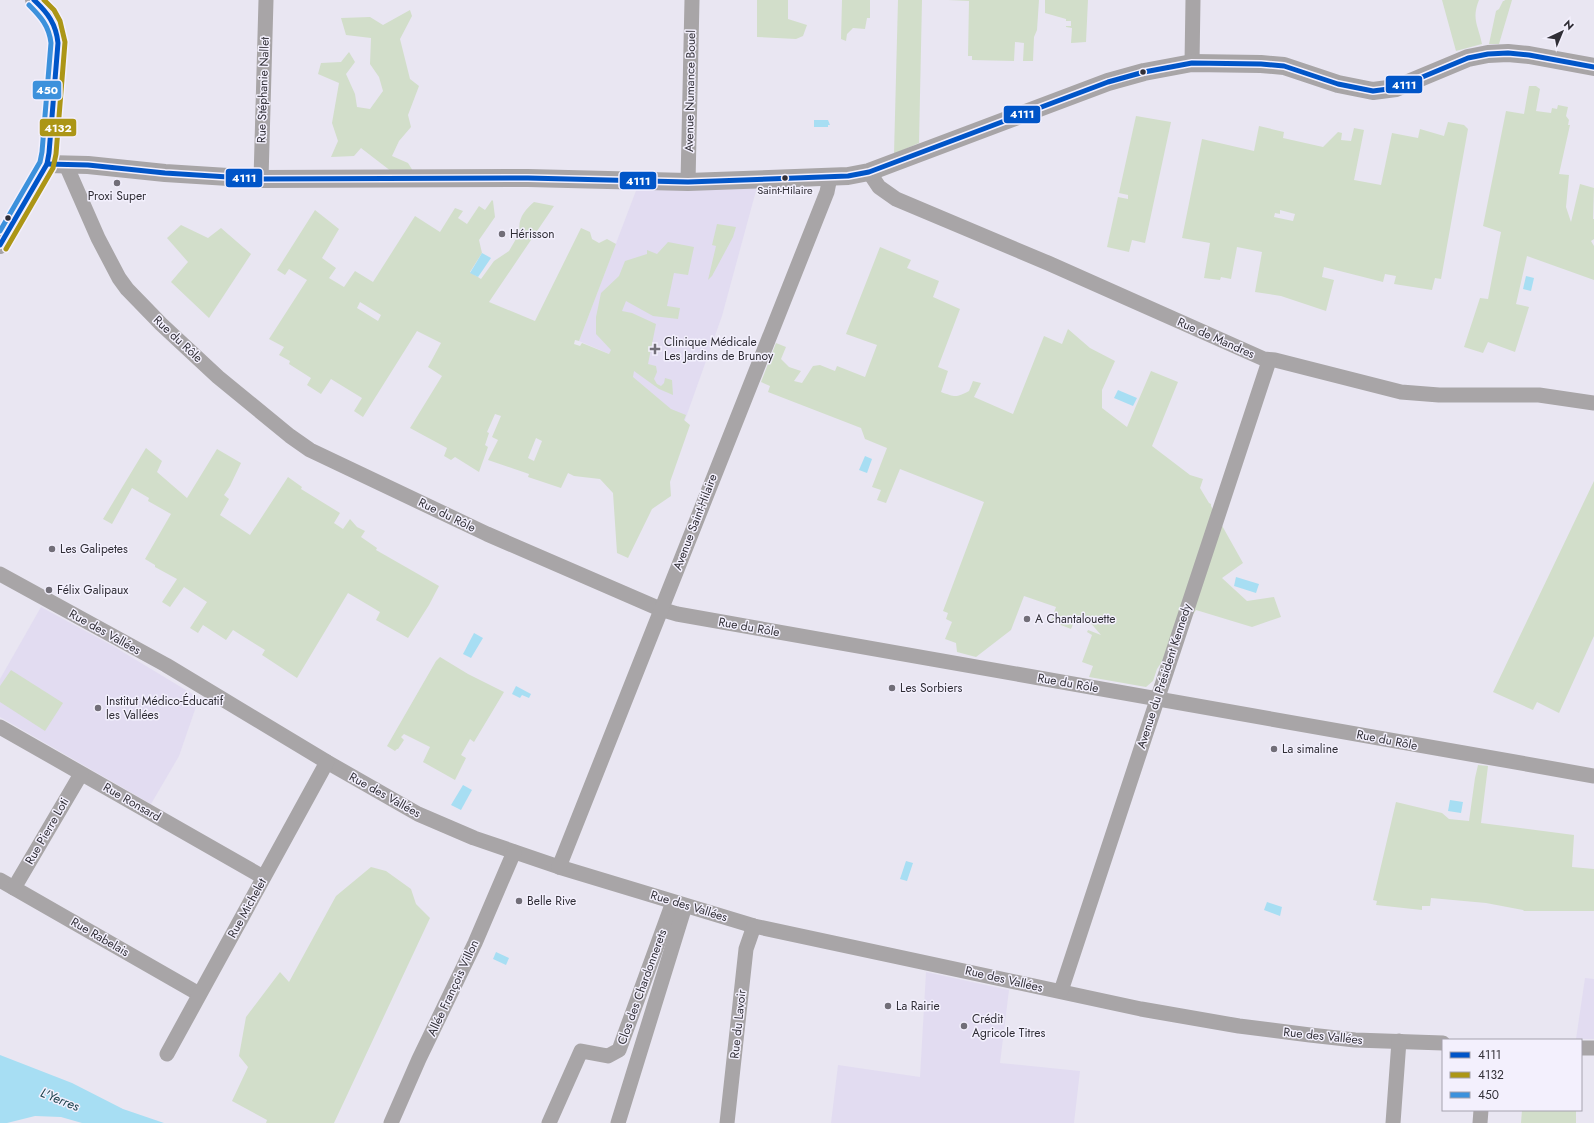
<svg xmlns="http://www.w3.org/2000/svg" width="1594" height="1123" font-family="Jost,sans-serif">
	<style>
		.built { fill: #e2dcf1 }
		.green { fill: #d2deca; fill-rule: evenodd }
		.water { fill: #a7def3 }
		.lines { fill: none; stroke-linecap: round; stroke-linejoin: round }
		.minor { stroke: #a8a5a7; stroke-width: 15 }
		.tertiary { stroke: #a8a5a7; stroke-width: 18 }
		.bus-1-casing { stroke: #f3f0fd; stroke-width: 8 }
		.bus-2-casing { stroke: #f3f0fd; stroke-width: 8 }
		.bus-3-casing { stroke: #f3f0fd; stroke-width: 8 }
		.bus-1 { stroke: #0055c8; stroke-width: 5 }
		.bus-2 { stroke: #ac9616; stroke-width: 5 }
		.bus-3 { stroke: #3c91dc; stroke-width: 5 }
		.bus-dot { fill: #302e36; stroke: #f3f0fd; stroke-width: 1.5 }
		.poi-dot { fill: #716e78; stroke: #f3f0fd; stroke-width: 1.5 }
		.labels { text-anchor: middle; stroke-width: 3; stroke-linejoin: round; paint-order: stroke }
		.bus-label { font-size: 11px; fill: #302e36; stroke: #f3f0fd }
		.street-label { font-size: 12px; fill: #302e36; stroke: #f3f0fd }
		.poi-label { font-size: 12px; fill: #302e36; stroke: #f3f0fd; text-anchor: start }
		.water-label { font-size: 13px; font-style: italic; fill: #153b46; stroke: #f3f0fd }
		.line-badge { stroke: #f3f0fd; stroke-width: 1.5 }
		.badge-label { font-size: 11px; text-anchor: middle; font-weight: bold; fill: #fff }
	</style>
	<rect width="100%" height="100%" fill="#e9e6f2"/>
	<g class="built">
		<path d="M757 187 722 316 659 493 614 356 579 341 637 188Z"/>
		<path d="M41 607 113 646 199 698 179 756 151 804 0 717V679Z"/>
		<path d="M926 972 1009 990 1000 1063 1080 1071 1074 1123H831L838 1065 920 1077Z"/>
		<path d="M1585 978 1594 979V1039H1576Z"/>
	</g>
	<g class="green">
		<path d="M757 0H788V19L807 25 803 36 796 39 757 37Z"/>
		<path d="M842 0H870V18H867L865 29 853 28 847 34 846 41 841 39Z"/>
		<path d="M898 0H922L919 143 894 154Z"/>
		<path d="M948 0H1039L1037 30 1034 37 1033 61H1023L1024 43 1015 42 1014 61 972 60V56H968L969 1Z"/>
		<path d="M1045 0H1088L1086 42 1071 43 1072 28 1066 27V26H1071V21H1066V19L1045 13Z"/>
		<path d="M1442 0H1479C1471 19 1479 27 1482 44L1456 51Z"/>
		<path d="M1505 0H1512L1499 44H1489L1496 11 1499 9 1503 1H1504Z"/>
		<path d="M410 10 412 16 400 39 410 79 419 86 408 115 411 127 399 141 392 156 408 163 413 171 396 175 361 148 354 156 331 157 338 141 332 123 339 83 318 74 321 63 341 62 349 52 355 62 346 74 355 94 357 107 370 109 383 91 379 77 370 64 371 38 346 35 341 18 370 17 383 25Z"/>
		<path d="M1529 86H1536L1540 89 1536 111 1551 113 1552 108 1557 109 1558 105 1568 107 1566 116 1569 120 1568 125H1570L1559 174 1569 175 1566 207 1571 222 1580 184 1594 188 1593 219H1594V239L1591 241 1594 246V280L1527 256 1516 304 1529 307 1515 352 1488 342 1483 353 1464 347 1480 298 1488 299 1501 232 1483 226 1506 111 1524 114Z"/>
		<path d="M1136 116 1171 122 1145 243 1132 240 1129 252 1107 247 1118 197 1128 199V195L1119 193Z"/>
		<path d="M1448 122 1464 125 1468 129 1441 279 1435 278 1432 290 1394 284 1396 276 1385 274 1383 282 1324 267 1322 277 1334 280 1326 311 1281 296 1255 292 1262 252 1237 247 1231 279 1221 277 1220 280 1204 278 1210 243 1182 238 1202 139 1254 151 1259 126 1284 132 1283 138 1323 147 1338 132 1342 133 1341 140 1351 141 1354 128 1364 130 1354 180 1381 185 1392 133 1418 138 1420 129 1444 136ZM1280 210 1295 214 1293 221 1274 217 1275 213 1280 214Z"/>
		<path d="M492 200 493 201 495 217 479 240 482 253 470 272 481 279 494 261 509 251 520 232C517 219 525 210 534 202L554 206 489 302 535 321 581 228 590 232 592 239 599 243 607 239 616 244 579 341 575 340 574 344 580 346 582 343 609 354 611 350 596 334V317L601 293 619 276 625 261 647 254V250L657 254 668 242 694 247 688 275 674 273 667 306 680 308 678 319 653 316 626 301 622 311 632 313 656 324 648 364 656 366 657 372 654 379 657 384 661 386 664 383 665 378 672 380 673 395 659 389 634 371 633 377 671 409 686 415 684 420 690 425 670 482 671 496 652 509 628 558 617 553 613 493 600 479 574 476 568 473 561 488 528 477 529 474 488 460 498 440 492 437 501 416 495 414 487 432 489 433 485 445 488 447 479 472 455 457 451 460 444 456 447 448 410 428 442 376 428 367 441 343 417 331 363 417 354 411 362 398 331 379 321 394 307 385 311 378 289 364 290 361 279 355 284 347 269 339 307 280 289 269 285 275 277 270 315 210 339 229 322 258 336 268 329 278 344 287 355 271 373 282 415 216 440 232 455 208 463 211 458 218 467 224 479 206 485 210ZM360 302 381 315 378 321 357 308ZM536 438 542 441 534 461 528 458Z"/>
		<path d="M717 224 736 227 733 237 712 276 708 280 716 246 712 245Z"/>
		<path d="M181 225 208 238 221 228 251 254 209 318 171 282 188 262 167 238Z"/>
		<path d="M880 247 911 260 907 268 939 281 933 297 960 309 938 367 948 371 941 392C955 397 956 398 969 391L973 381 981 383 974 397 1013 414 1044 336 1062 344 1068 329 1090 348 1115 361 1102 390V408L1127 427 1151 371 1178 382 1152 446 1190 475 1203 479 1200 488 1209 503 1211 504V506L1243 563 1222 578 1247 601 1274 597 1281 617 1252 627 1196 610 1157 669 1153 681 1146 687 1089 677 1093 666 1082 662 1092 635 1087 632 1088 630 1101 635 1088 620 1087 622 1076 617 1071 629 1051 621 1056 607 1024 596 1011 630 976 657 957 652 956 643 945 639 952 622 946 619 948 613 943 611 984 502 900 469 886 503 877 500 881 490 872 487 887 448 865 439 861 428 768 392 770 386 761 382 776 343 786 347 781 359 789 367 801 371 794 381 802 383 813 366 820 365 835 371 837 366 865 377 877 345 846 334Z"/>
		<path d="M146 448 162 461 157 472 187 498 217 449 241 463 230 486 224 495 229 499 220 515 250 535 288 477 302 487 301 489 340 513 334 523 343 529 350 519 357 527 365 531 361 537 377 548 376 550 439 586 429 605 408 638 376 620 380 612 348 593 297 678 262 655 265 650 233 630 226 640 203 625 198 633 190 628 207 602 184 587 170 607 162 602 177 579 155 567V565L145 559 171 514 148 501 149 498 132 488 112 524 103 519Z"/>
		<path d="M1594 481V636L1559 713 1537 702 1533 710 1493 692Z"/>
		<path d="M440 657 468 674 504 692 474 742 470 739 461 755 466 758 455 780 423 762 430 747 404 734 401 737 404 740 398 749H397L395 751 387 746 436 661Z"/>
		<path d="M11 670 63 703 45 731 0 702V686Z"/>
		<path d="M1478 765 1488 766 1481 823 1574 835 1572 867 1594 869V911H1524L1523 910 1486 903 1431 898 1430 906H1422V910L1376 905 1377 901 1373 900 1396 802 1442 813 1449 819 1469 821 1475 778Z"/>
		<path d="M371 867 386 871 411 889 416 904 430 918 334 1123H266L267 1120 232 1101 248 1067 239 1056 246 1017 280 972 289 982 336 896Z"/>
		<path d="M1522 1110H1576V1123H1521Z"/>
	</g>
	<g class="water">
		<path d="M814 120H828L830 125H828V127H814Z"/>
		<path d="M482 253 491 258 478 277 470 273Z"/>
		<path d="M1526 276 1534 278 1531 291 1523 289Z"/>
		<path d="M1118 390 1137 398 1133 406 1114 398Z"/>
		<path d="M865 456 872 459 867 473 859 470Z"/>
		<path d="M1236 577 1259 584 1256 593 1234 586Z"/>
		<path d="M474 633 483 638 471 658 463 654Z"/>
		<path d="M516 686 531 694 529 698 522 695 520 698 512 694Z"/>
		<path d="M463 785 472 790 461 810 451 805Z"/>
		<path d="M1450 800 1463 802 1461 813 1448 811Z"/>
		<path d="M906 861 913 863 907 881 900 879Z"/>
		<path d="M1267 902 1282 907 1280 916 1264 910Z"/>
		<path d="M496 952 509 958 506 965 493 959Z"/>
		<path d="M0 1055 72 1083 123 1109 164 1123H82L61 1117 35 1116 7 1123H0Z"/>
	</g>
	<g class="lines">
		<g class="minor">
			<path d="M1192 63 1193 0"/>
			<path d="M66 165 98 238 119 278 127 289 161 324 218 377 290 436 310 450 487 534 660 609 677 614 1594 776"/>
			<path d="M869 172 879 187 896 199 1048 263 1264 359 1275 360 1401 392 1439 395H1539L1594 403"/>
			<path d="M261 179 266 0"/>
			<path d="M688 182 692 0"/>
			<path d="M0 574 166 665 327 762 418 814 474 838 559 867 754 926 1141 1009 1239 1026 1310 1035 1355 1040 1443 1043"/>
			<path d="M0 727 263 877"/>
			<path d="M559 867 827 192 830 177"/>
			<path d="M0 880 199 994"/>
			<path d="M14 888 81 774"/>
			<path d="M1061 991 1269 361"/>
			<path d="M1581 1048H1594"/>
			<path d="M167 1054 327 762"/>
			<path d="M391 1123 419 1059 475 943 514 852"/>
			<path d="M549 1123 581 1051 608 1056 619 1050 673 902"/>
			<path d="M618 1123 685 906"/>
			<path d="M727 1123 746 949 754 926"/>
			<path d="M1393 1123 1399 1041"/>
			<path d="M1480 1123 1481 1110"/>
		</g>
		<g class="tertiary">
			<path d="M47 164 88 165 165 173 261 179 528 178 688 182 848 176 869 172 1108 82 1144 72 1192 63 1261 64 1284 66 1338 84 1373 91 1396 88 1468 58 1488 54 1508 53 1529 55 1594 67"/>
			<path d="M0 245 47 164 49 153 58 43C57 21 49 14 34 0"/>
		</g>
		<defs>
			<g id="bus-1">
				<path d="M47 164 88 165 165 173 261 179 528 178 688 182 848 176 869 172 1108 82 1144 72 1192 63 1261 64 1284 66 1338 84 1373 91 1396 88 1468 58 1488 54 1508 53 1529 55 1594 67"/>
				<path d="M0 245 47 164 49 153 58 43C56 24 48 13 34 0"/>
			</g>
			<path id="bus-2" d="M6 249 53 168 56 154 65 42 60 21 54 10 44 0"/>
			<path id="bus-3" d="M0 231 40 162 42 152 51 43C49 26 41 17 29 5"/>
		</defs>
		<use href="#bus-1" class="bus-1-casing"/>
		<use href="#bus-2" class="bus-2-casing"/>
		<use href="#bus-3" class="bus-3-casing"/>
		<use href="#bus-1" class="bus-1"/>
		<use href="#bus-2" class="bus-2"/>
		<use href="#bus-3" class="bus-3"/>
	</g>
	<g class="bus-dot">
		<circle cx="1143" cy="72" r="3.5"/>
		<circle cx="785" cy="178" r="3.5"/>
		<circle cx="8" cy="218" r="3.5"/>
	</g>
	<g class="poi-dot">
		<circle cx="117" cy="183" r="4"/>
		<circle cx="502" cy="234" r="4"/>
		<path d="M653 343h4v4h4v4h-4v4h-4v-4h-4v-4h4z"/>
		<circle cx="52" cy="549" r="4"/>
		<circle cx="49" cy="590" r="4"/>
		<circle cx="1027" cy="619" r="4"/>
		<circle cx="892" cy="688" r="4"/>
		<circle cx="98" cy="708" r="4"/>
		<circle cx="1274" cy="749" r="4"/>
		<circle cx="519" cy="901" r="4"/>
		<circle cx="888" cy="1006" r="4"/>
		<circle cx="964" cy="1026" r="4"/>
	</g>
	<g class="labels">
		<g class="bus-label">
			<text x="785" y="194">Saint-Hilaire</text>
		</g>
		<g class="street-label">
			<text transform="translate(263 90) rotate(-88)" y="4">Rue Stéphanie Nallet</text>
			<text transform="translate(690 91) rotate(-89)" y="4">Avenue Numance Bouel</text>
			<text transform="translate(1216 338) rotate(24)" y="4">Rue de Mandres</text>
			<text transform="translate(178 339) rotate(43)" y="4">Rue du Rôle</text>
			<text transform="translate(447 515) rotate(26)" y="4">Rue du Rôle</text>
			<text transform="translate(695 522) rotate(-69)" y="4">Avenue Saint-Hilaire</text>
			<text transform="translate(749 627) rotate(10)" y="4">Rue du Rôle</text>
			<text transform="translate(105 632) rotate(29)" y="4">Rue des Vallées</text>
			<text transform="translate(1164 676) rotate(-72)" y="4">Avenue du Président Kennedy</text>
			<text transform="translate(1068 683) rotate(10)" y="4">Rue du Rôle</text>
			<text transform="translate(1387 740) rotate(11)" y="4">Rue du Rôle</text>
			<text transform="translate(385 795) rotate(29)" y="4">Rue des Vallées</text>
			<text transform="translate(132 802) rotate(30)" y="4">Rue Ronsard</text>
			<text transform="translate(47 831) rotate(-60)" y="4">Rue Pierre Loti</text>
			<text transform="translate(689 906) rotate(17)" y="4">Rue des Vallées</text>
			<text transform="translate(247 908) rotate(-61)" y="4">Rue Michelet</text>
			<text transform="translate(100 937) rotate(30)" y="4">Rue Rabelais</text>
			<text transform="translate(1004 979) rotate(13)" y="4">Rue des Vallées</text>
			<text transform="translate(642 987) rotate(-70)" y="4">Clos des Chardonnerets</text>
			<text transform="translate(453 988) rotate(-65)" y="4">Allée François Villon</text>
			<text transform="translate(738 1024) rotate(-84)" y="4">Rue du Lavoir</text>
			<text transform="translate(1323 1036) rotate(6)" y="4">Rue des Vallées</text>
		</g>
		<g class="poi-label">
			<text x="117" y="200" text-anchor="middle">Proxi Super</text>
			<text x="510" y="238">Hérisson</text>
			<text x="664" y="346">Clinique Médicale<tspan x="664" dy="14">Les Jardins de Brunoy</tspan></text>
			<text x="60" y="553">Les Galipetes</text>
			<text x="57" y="594">Félix Galipaux</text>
			<text x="1035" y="623">A Chantalouette</text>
			<text x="900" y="692">Les Sorbiers</text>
			<text x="106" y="705">Institut Médico-Éducatif<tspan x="106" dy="14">les Vallées</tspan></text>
			<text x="1282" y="753">La simaline</text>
			<text x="527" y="905">Belle Rive</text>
			<text x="896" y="1010">La Rairie</text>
			<text x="972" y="1023">Crédit<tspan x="972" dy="14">Agricole Titres</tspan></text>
		</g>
		<g class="water-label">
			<text transform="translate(60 1099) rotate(22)" y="5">L'Yerres</text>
		</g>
	</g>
	<g class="line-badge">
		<rect x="1385" y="75" width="38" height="19" rx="4" fill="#0055c8"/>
		<rect x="32" y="80" width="30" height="20" rx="4" fill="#3c91dc"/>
		<rect x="1003" y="105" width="38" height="19" rx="4" fill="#0055c8"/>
		<rect x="39" y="118" width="38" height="19" rx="4" fill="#ac9616"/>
		<rect x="225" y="168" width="38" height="20" rx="4" fill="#0055c8"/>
		<rect x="619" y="171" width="38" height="19" rx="4" fill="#0055c8"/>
	</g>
	<g class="badge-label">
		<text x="1404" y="89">4111</text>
		<text x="47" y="94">450</text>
		<text x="1022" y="118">4111</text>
		<text x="58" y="132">4132</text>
		<text x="244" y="182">4111</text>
		<text x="638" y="185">4111</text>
	</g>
	<rect x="1442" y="1039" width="140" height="72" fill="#f3f0fd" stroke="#a5a2ad"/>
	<rect x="1450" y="1052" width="20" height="6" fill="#0055c8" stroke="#a5a2ad"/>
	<text x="1478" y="1059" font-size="12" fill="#302e36">4111</text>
	<rect x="1450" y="1072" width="20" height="6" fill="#ac9616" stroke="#a5a2ad"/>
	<text x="1478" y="1079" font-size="12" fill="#302e36">4132</text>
	<rect x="1450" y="1092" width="20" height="6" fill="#3c91dc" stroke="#a5a2ad"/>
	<text x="1478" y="1099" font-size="12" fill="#302e36">450</text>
	<g transform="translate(1562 32) rotate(44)" stroke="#f3f0fd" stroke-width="3" paint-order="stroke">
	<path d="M0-3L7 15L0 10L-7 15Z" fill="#302e36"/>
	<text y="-6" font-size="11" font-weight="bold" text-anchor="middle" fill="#302e36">N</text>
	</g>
</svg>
